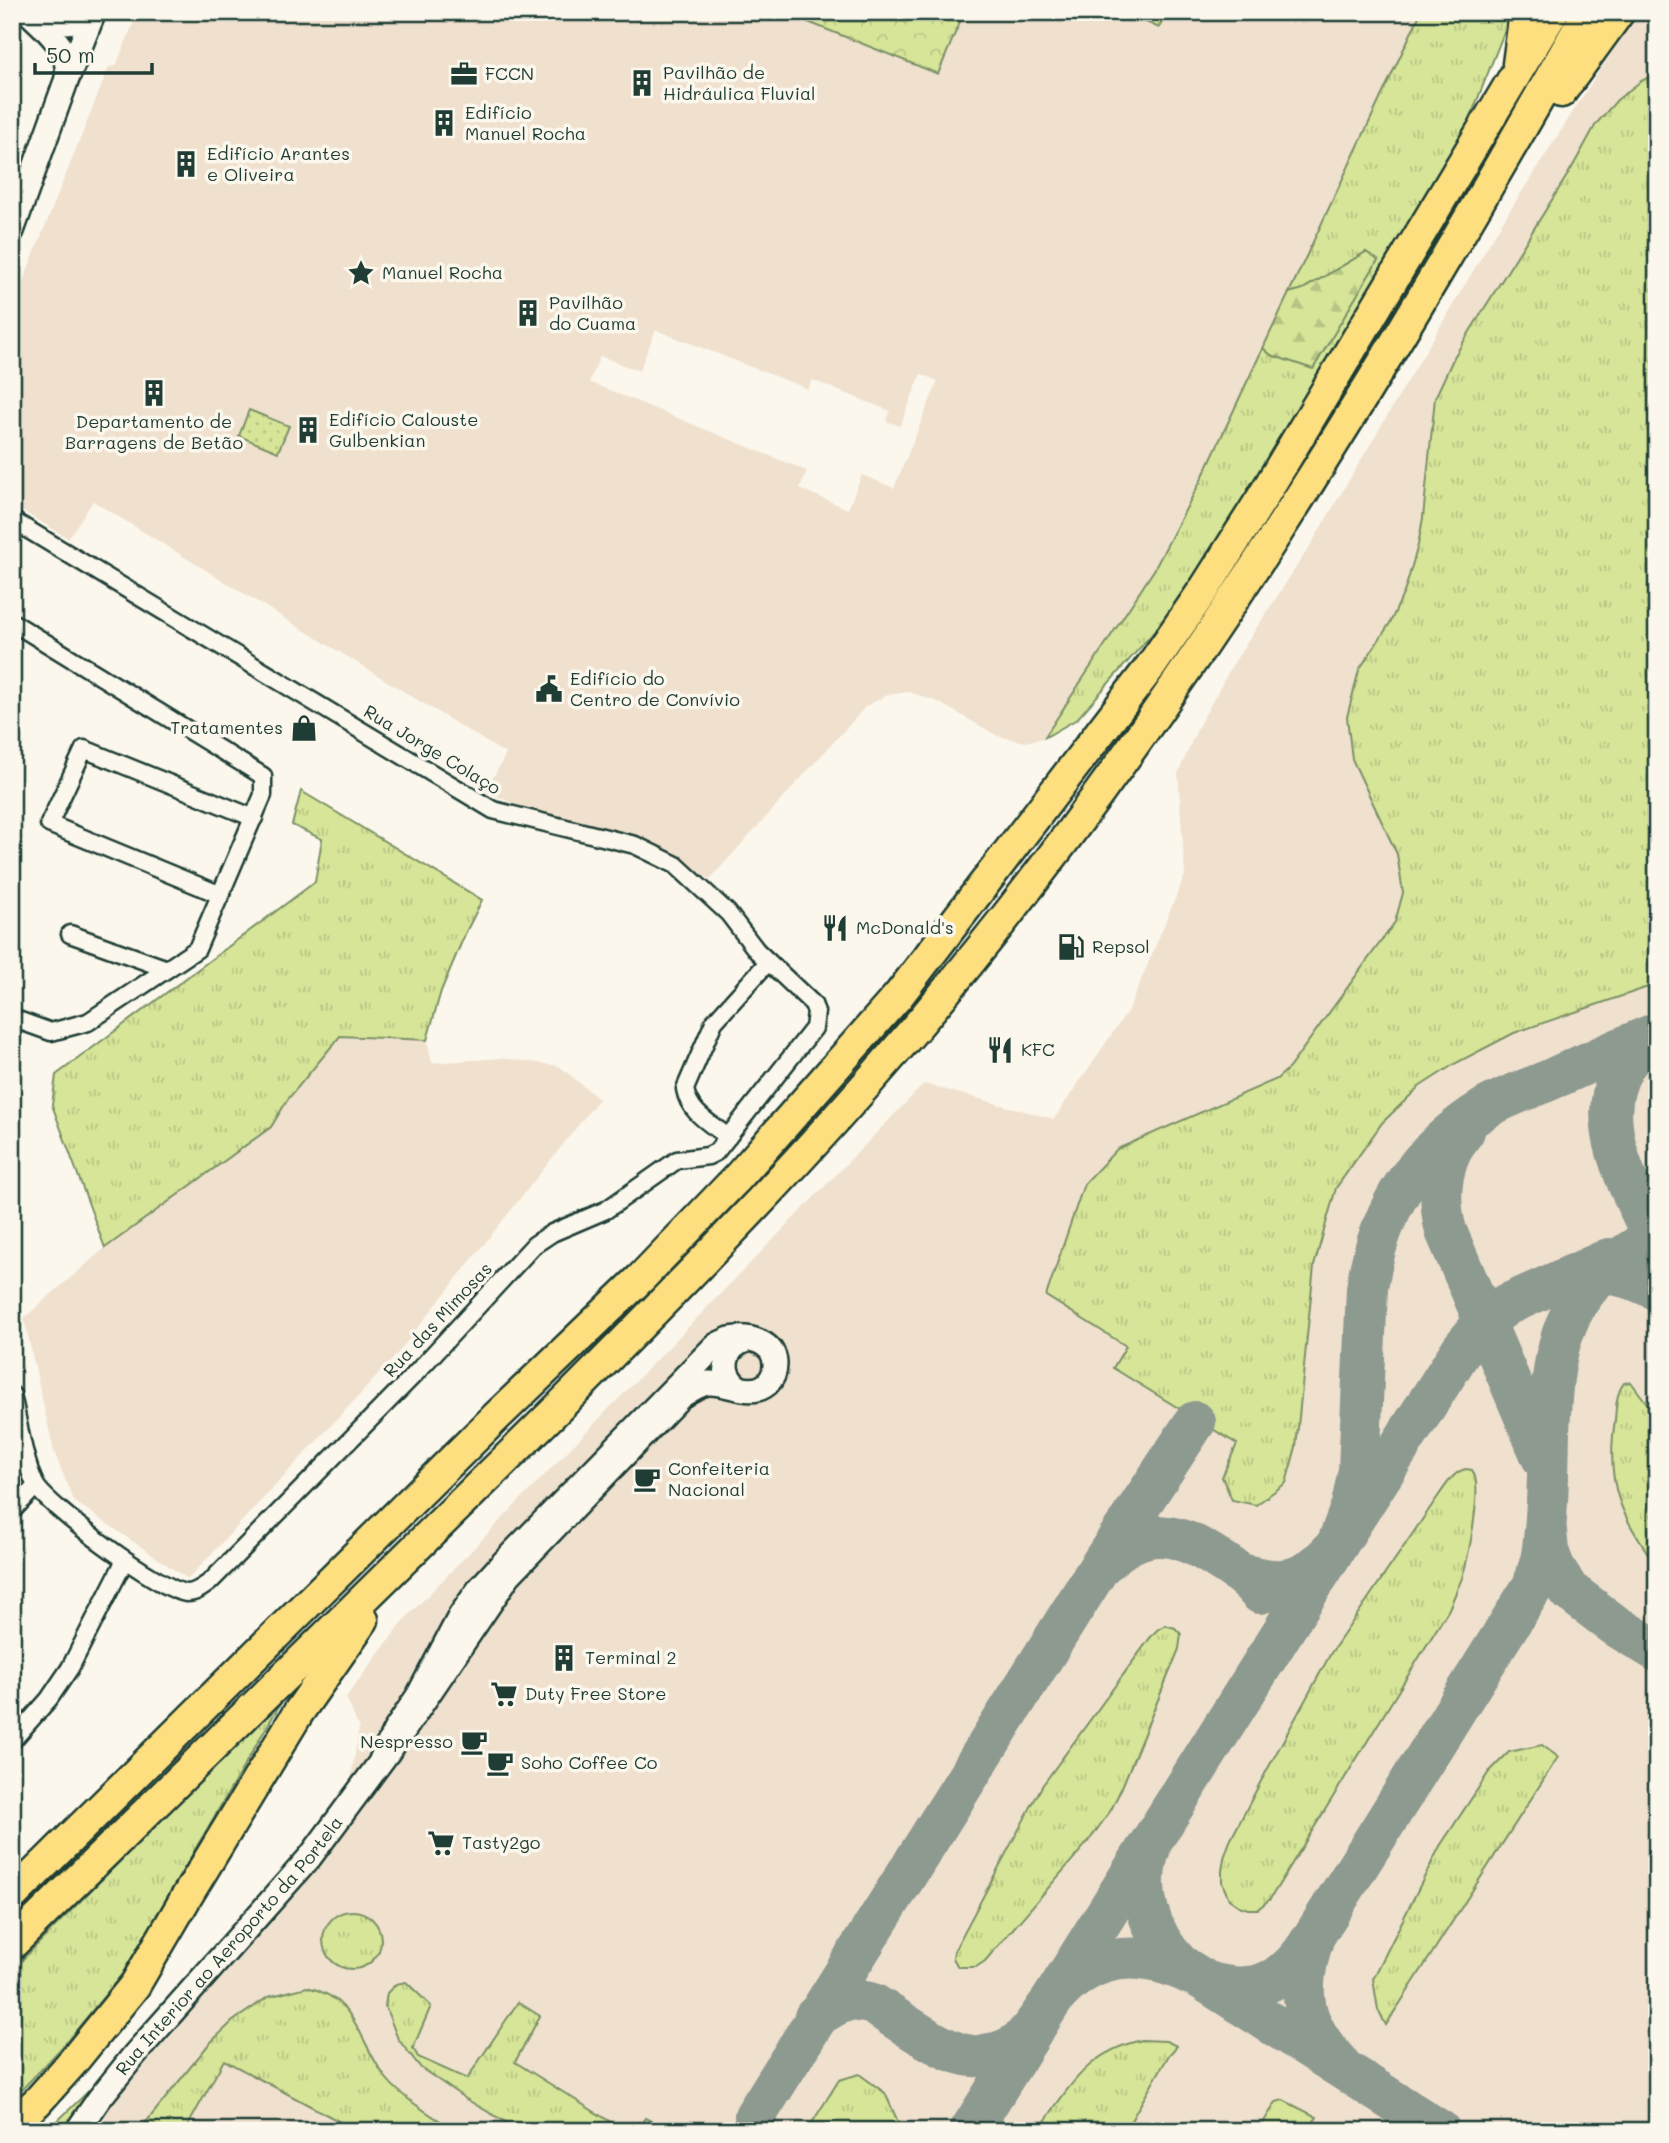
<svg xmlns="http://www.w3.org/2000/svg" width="1669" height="2143" font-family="Mali,sans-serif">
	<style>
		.built { fill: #f0e0ce; fill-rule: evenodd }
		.grass { fill: url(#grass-tufts); stroke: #7a9166; stroke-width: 2 }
		.forest { fill: url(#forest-firs); stroke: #7a9166; stroke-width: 2 }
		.park { fill: url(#park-crowns); stroke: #7a9166; stroke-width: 2 }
		.garden { fill: url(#garden-dots); stroke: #7a9166; stroke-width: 2 }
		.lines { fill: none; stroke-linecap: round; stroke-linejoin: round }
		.taxiway { stroke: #8d9a90; stroke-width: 42 }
		.street-casing { stroke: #1f3d34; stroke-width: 21 }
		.secondary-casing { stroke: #1f3d34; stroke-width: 28 }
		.highway-casing { stroke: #1f3d34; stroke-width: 35 }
		.street { stroke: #fbf7ec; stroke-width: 16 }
		.secondary { stroke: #fbf7ec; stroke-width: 23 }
		.highway { stroke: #fddf80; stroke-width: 30 }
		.labels { text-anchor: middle; stroke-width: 7; stroke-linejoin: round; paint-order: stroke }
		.poi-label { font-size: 18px; fill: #1f3d34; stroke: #fbf7ec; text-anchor: start }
		.street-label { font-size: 18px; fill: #1f3d34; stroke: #fbf7ec }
	</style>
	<defs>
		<pattern id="grass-tufts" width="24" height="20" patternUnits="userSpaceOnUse" patternTransform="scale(1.75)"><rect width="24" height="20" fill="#d6e598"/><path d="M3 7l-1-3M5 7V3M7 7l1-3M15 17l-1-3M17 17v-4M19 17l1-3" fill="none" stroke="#b7c584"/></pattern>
		<pattern id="forest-firs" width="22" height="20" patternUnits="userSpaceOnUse" patternTransform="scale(1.75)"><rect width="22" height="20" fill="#d6e598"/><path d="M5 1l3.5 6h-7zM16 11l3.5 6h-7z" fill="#b7c584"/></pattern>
		<pattern id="park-crowns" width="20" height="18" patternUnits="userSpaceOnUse" patternTransform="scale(1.75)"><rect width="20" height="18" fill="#d6e598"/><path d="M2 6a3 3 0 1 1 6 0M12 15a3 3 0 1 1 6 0" fill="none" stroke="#b7c584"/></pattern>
		<pattern id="garden-dots" width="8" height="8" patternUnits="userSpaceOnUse" patternTransform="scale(1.75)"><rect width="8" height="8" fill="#d6e598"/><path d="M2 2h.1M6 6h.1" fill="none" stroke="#b7c584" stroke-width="1.8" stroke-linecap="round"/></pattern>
	</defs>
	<rect width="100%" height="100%" fill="#fbf7ec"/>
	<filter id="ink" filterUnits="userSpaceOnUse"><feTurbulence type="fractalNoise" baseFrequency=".0143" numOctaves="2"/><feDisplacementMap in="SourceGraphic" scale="14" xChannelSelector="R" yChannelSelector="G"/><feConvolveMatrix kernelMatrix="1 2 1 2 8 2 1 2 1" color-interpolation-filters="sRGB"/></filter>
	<g filter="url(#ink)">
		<g class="built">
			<path d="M138 12H783L938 73 964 12H1124L1159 27 1167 12H1421L1201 480 1154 570 1044 738 1025 742 998 736 938 702 909 692 887 695 866 706 710 879 637 840 522 808 486 791 506 754 93 501 68 538 12 505V309L109 67 116 66ZM656 330 808 389 812 380 890 411 886 421 900 426 921 374 938 381 894 488 862 475 848 509 800 489 807 471 589 382 600 356 639 371Z"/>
			<path d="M1639 12H1657V2131H91L113 2099 279 1907 343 1829 359 1728 346 1697 405 1619 924 1084 1054 1119 1129 1009 1185 875 1178 774 1198 727 1233 664 1310 546 1498 229 1594 79Z"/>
			<path d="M340 1036 427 1040 432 1063 502 1058 559 1066 599 1099 393 1359 188 1579 74 1501 54 1452 24 1318 105 1248 271 1127 288 1099Z"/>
		</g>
		<g class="grass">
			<path d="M1421 12H1512L1465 131 1294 426 1176 607 1077 719 1044 738 1154 570 1201 480 1263 348 1271 355 1378 261 1366 252 1303 289 1289 293Z"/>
			<path d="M1657 73V984L1514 1033 1456 1063 1419 1087 1382 1123 1336 1188 1314 1266 1296 1447 1286 1483 1256 1505 1232 1500 1222 1477 1237 1444 1113 1368 1126 1346 1046 1296 1084 1184 1117 1149 1277 1079 1289 1068 1395 922 1403 893 1397 854 1352 759 1347 717 1359 670 1390 623 1405 590 1418 545 1423 518 1435 398 1454 357 1573 166 1596 124 1617 100 1641 81Z"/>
			<path d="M301 791 482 900 465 934 441 991 427 1040 340 1036 288 1099 271 1127 105 1248 52 1105 56 1075 315 882 322 839 292 825Z"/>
			<path d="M1631 1382 1657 1417V1566C1620 1516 1605 1483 1615 1420 1616 1408 1616 1393 1624 1383Z"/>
			<path d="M1466 1469 1472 1470C1484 1484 1468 1559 1462 1578 1458 1588 1453 1599 1449 1609L1270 1899 1258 1909H1248L1239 1906 1229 1899 1222 1883V1871L1224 1858 1230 1841 1260 1783 1331 1653 1439 1495C1446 1485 1454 1471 1466 1469Z"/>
			<path d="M1165 1625 1175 1628 1181 1634 1179 1649 1122 1787 1111 1810 1088 1842 985 1961 976 1967H958L953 1958 954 1951 1042 1786 1150 1638 1157 1630Z"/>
			<path d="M286 1694 123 1973 65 2044 12 2100V1970Z"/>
			<path d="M1542 1745 1558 1757 1386 2025 1378 2010 1373 1979 1440 1846 1489 1772 1509 1752Z"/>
			<circle cx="352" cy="1940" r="29"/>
			<path d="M406 1982 431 2006 413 2048 418 2057 467 2079 518 2002 540 2016 515 2062 625 2131H521L466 2099 421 2068 398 2039 385 2006 387 1993 396 1984Z"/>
			<path d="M307 1987C359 1999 358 2042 386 2078 403 2099 432 2115 455 2131H357L224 2060 185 2131H139L209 2044 233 2021 268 1997Z"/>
			<path d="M1142 2040 1166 2041 1177 2046 1169 2055 1125 2131H1038C1069 2088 1086 2052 1142 2040Z"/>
			<path d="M859 2074 885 2093 898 2122 897 2131H775L810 2126 839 2080Z"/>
			<path d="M98 2082 67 2131H47Z"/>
			<path d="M1283 2100 1317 2117 1307 2131H1258L1276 2102Z"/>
			<path d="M645 2118 669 2131H636Z"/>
		</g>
		<path class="forest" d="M1366 252 1378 260 1313 369 1271 355 1263 348 1289 293 1303 289Z"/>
		<path class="park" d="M783 12H964L938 74Z"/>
		<g class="garden">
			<path d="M1124 12H1167L1159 28Z"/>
			<path d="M249 410 289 426 278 452 239 436Z"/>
		</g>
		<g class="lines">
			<g class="taxiway">
				<path d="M1650 1037C1641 1046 1631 1055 1624 1066 1589 1123 1634 1193 1657 1246"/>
				<path d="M1464 1131C1440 1160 1437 1196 1446 1231L1542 1457"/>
				<path d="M1584 1274C1611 1271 1633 1277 1657 1290"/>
				<path d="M1546 1531 1548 1551 1554 1567 1568 1590 1616 1626 1657 1651"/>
				<path d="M1105 1562C1145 1525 1175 1531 1218 1559 1234 1569 1248 1578 1260 1593"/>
				<path d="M1241 1574C1288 1587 1305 1581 1337 1545L1462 1349 1485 1321 1506 1305 1609 1259"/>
				<path d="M1150 1848C1135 1890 1149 1934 1180 1965L1440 2131"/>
				<path d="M1208 1982C1255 1997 1287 1981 1312 1939"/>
				<path d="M815 2017C839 2004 844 1995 873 2004 898 2019 945 2055 973 2056 978 2057 984 2055 989 2054 1028 2049 1035 2018 1059 1992 1097 1951 1143 1951 1191 1974"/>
				<path d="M1342 2067C1301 2024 1295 1993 1314 1936L1533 1586C1536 1576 1540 1566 1542 1555 1548 1515 1548 1473 1549 1432 1552 1371 1555 1315 1604 1271 1614 1261 1627 1254 1639 1246"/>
				<path d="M755 2116 1100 1566 1195 1422"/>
				<path d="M970 2131 1337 1545 1352 1505 1359 1470 1367 1289C1378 1209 1417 1150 1486 1108 1506 1096 1532 1088 1554 1078 1588 1063 1622 1047 1657 1033"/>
			</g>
			<defs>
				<g id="street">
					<path d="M12 520 493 810 635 845 676 865 728 913 757 951 813 1004 816 1012 814 1028 716 1152 708 1156 677 1160 606 1210 552 1233 534 1245 415 1374 210 1582C203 1587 196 1593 187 1593 163 1592 45 1505 35 1484 23 1457 19 1424 12 1395"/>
					<path d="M12 622 263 776V795L197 949 88 1022 51 1032 12 1018"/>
					<path d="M221 895 49 824 84 749 254 818"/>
					<path d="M70 934 167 969"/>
					<path d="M728 1137C710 1123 689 1113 685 1089L714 1022 768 962"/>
					<path d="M12 1511 36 1486"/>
					<path d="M12 1741 49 1699 70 1668 125 1560"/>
				</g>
				<g id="secondary">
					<path d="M28 12C47 30 71 49 67 77"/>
					<path d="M40 12 64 22 90 20"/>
					<path d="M12 231 65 84 94 12"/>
					<path d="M738 1387C719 1373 723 1347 747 1340"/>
					<path id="s1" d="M77 2131 99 2099 135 2054 310 1857 400 1736 509 1575 680 1397C689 1391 698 1384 709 1383 728 1382 751 1398 767 1384 772 1379 775 1372 775 1365 776 1342 748 1335 730 1339 725 1341 720 1343 715 1346L499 1567 479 1589 460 1616 418 1696 394 1732 381 1760"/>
				</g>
				<g id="highway">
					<path d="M1518 64 1525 12"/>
					<path d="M1561 92 1619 12"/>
					<path d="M12 1896 496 1417 641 1278 739 1176 899 995 1151 666 1205 588 1262 498 1553 12"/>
					<path d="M12 1944C191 1766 373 1592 551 1415 679 1287 806 1158 922 1020 1182 711 1389 362 1588 12"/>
					<path d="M12 2124 37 2102 71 2064 135 1985 187 1896 298 1713 363 1620"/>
				</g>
			</defs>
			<use href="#street" class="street-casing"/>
			<use href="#secondary" class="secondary-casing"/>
			<use href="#highway" class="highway-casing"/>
			<use href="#street" class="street"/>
			<use href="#secondary" class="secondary"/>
			<use href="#highway" class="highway"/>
		</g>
	</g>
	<defs>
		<symbol id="office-bare" viewBox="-9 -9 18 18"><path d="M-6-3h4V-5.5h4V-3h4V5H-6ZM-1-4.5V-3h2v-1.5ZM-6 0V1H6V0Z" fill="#1f3d34" stroke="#fbf7ec" stroke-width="2.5" paint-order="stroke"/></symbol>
		<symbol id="building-bare" viewBox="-9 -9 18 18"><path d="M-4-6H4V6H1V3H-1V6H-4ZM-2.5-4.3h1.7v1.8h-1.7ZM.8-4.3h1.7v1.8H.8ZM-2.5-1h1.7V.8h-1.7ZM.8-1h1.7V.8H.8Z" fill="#1f3d34" stroke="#fbf7ec" stroke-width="2.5" paint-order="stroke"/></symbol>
		<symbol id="sight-bare" viewBox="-9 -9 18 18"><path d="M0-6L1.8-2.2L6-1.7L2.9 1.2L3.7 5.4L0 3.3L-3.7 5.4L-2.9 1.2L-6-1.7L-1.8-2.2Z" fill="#1f3d34" stroke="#fbf7ec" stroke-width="2.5" paint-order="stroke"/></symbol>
		<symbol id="civic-bare" viewBox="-9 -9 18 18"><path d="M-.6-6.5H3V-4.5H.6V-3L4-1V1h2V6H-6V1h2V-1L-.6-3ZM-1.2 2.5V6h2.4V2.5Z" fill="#1f3d34" stroke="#fbf7ec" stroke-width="2.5" paint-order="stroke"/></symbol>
		<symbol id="shop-bare" viewBox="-9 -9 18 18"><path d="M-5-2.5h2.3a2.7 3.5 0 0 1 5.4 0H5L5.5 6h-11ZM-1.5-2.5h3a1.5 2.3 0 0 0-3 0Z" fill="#1f3d34" stroke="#fbf7ec" stroke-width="2.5" paint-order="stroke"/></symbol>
		<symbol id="restaurant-bare" viewBox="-9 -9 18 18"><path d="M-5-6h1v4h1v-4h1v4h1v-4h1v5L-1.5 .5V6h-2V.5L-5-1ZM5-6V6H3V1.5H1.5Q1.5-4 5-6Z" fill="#1f3d34" stroke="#fbf7ec" stroke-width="2.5" paint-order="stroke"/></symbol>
		<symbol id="fuel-bare" viewBox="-9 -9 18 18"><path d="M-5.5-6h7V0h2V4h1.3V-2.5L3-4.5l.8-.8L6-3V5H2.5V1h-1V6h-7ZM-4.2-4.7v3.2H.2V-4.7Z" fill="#1f3d34" stroke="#fbf7ec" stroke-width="2.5" paint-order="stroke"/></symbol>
		<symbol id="cafe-bare" viewBox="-9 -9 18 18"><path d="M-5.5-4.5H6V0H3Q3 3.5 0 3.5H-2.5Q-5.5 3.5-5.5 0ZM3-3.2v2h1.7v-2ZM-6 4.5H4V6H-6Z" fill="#1f3d34" stroke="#fbf7ec" stroke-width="2.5" paint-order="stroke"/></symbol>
		<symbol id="supermarket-bare" viewBox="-9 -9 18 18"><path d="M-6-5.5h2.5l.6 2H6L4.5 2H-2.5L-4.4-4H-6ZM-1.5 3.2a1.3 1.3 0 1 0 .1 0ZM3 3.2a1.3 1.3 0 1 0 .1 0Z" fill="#1f3d34" stroke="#fbf7ec" stroke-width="2.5" paint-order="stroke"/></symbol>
	</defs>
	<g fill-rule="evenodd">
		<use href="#office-bare" x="445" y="55" width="38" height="38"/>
		<use href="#building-bare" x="623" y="64" width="38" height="38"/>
		<use href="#building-bare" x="425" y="104" width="38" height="38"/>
		<use href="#building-bare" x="167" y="145" width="38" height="38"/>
		<use href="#sight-bare" x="342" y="254" width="38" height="38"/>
		<use href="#building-bare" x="509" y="294" width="38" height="38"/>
		<use href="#building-bare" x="135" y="374" width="38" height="38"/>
		<use href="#building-bare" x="289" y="411" width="38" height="38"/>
		<use href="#civic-bare" x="530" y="670" width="38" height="38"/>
		<use href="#shop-bare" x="285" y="709" width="38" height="38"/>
		<use href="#restaurant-bare" x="816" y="909" width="38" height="38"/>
		<use href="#fuel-bare" x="1052" y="928" width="38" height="38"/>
		<use href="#restaurant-bare" x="981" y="1031" width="38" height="38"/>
		<use href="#cafe-bare" x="628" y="1460" width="38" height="38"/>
		<use href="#building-bare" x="545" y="1639" width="38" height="38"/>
		<use href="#supermarket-bare" x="485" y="1675" width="38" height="38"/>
		<use href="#cafe-bare" x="455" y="1723" width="38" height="38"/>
		<use href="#cafe-bare" x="481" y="1744" width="38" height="38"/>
		<use href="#supermarket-bare" x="422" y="1824" width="38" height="38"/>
	</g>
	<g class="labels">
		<g class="poi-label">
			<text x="663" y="79">Pavilhão de<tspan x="663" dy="21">Hidráulica Fluvial</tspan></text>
			<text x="485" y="80">FCCN</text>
			<text x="465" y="119">Edifício<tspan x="465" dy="21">Manuel Rocha</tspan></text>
			<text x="207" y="160">Edifício Arantes<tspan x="207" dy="21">e Oliveira</tspan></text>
			<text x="382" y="279">Manuel Rocha</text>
			<text x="549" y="309">Pavilhão<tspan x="549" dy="21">do Cuama</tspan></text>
			<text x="329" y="426">Edifício Calouste<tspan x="329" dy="21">Gulbenkian</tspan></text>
			<text x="154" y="428" text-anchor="middle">Departamento de<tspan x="154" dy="21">Barragens de Betão</tspan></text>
			<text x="570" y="685">Edifício do<tspan x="570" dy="21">Centro de Convívio</tspan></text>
			<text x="283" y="734" text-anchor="end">Tratamentes</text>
			<text x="856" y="934">McDonald's</text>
			<text x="1092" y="953">Repsol</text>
			<text x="1021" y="1056">KFC</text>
			<text x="668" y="1475">Confeiteria<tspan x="668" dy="21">Nacional</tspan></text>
			<text x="585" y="1664">Terminal 2</text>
			<text x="525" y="1700">Duty Free Store</text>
			<text x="453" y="1748" text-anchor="end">Nespresso</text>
			<text x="521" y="1769">Soho Coffee Co</text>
			<text x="462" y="1849">Tasty2go</text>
		</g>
		<g class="street-label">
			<text transform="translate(432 750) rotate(31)" y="6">Rua Jorge Colaço</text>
			<text transform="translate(438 1320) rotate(-47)" y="6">Rua das Mimosas</text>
			<text dy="6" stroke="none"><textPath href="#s1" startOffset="240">Rua Interior ao Aeroporto da Portela</textPath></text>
		</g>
	</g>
	<rect width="1669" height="2143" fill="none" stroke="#fbf7ec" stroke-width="42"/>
	<rect x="21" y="21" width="1627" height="2101" fill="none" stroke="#1f3d34" stroke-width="2.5" filter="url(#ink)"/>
	<path d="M35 63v10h117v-10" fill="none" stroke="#1f3d34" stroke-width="3.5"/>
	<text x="46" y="63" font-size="21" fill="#1f3d34" stroke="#fbf7ec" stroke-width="5" paint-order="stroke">50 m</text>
</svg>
